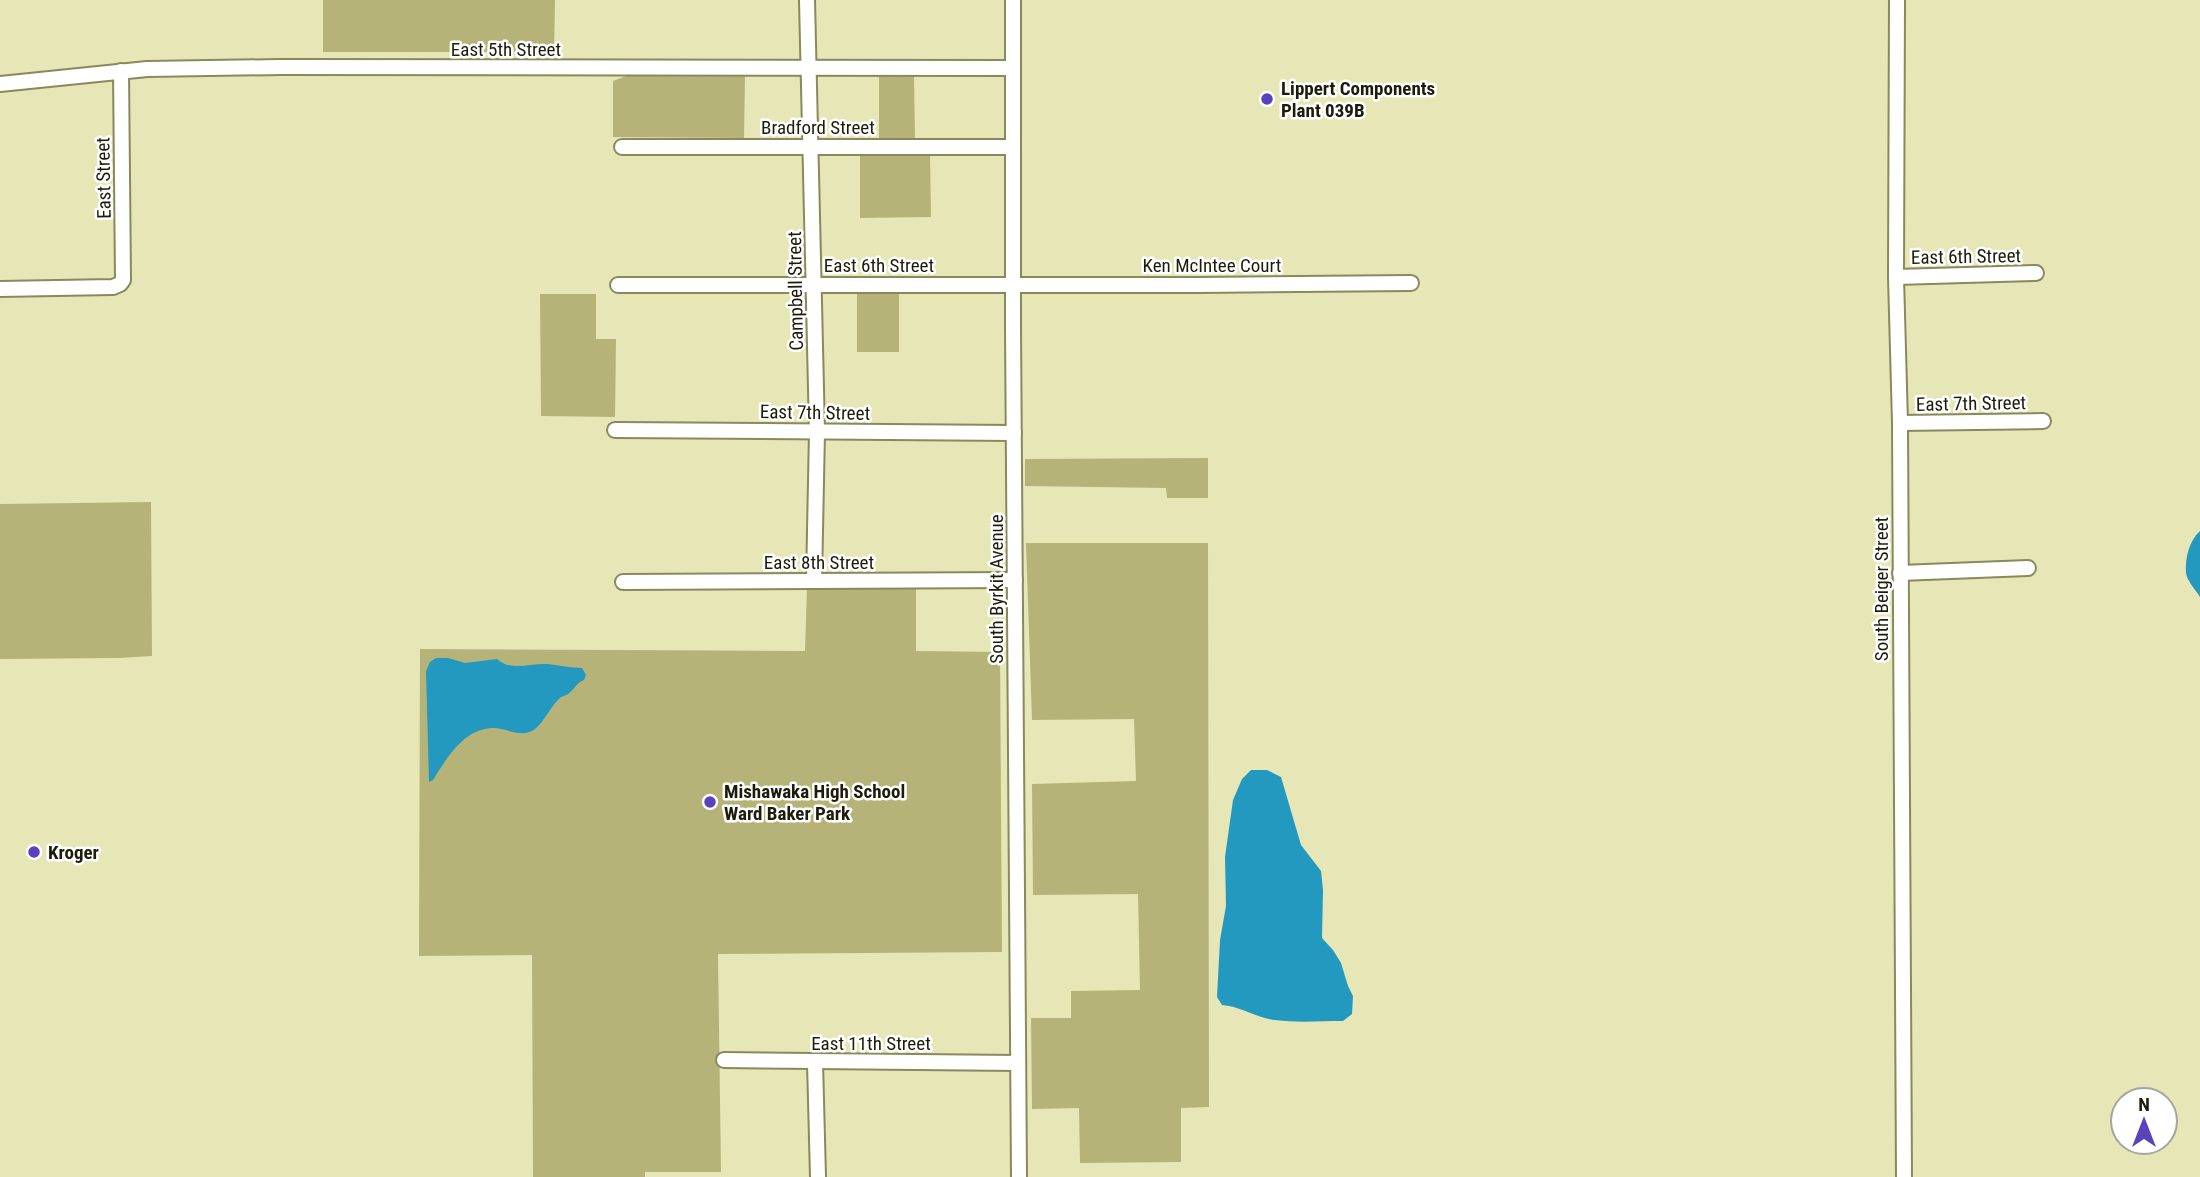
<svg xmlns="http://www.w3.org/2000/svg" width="2200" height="1177" font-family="'Roboto Condensed',sans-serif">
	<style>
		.green { fill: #b6b378 }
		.water { fill: #2399bf }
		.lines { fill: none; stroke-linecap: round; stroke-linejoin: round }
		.minor-casing { stroke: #8a885d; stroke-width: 18 }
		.minor { stroke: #fff; stroke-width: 14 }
		.poi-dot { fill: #5942ba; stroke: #fff; stroke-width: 2.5 }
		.labels { text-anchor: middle; stroke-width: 5; stroke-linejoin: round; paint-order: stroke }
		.street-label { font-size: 19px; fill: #1d1c0b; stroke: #fff }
		.poi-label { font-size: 19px; font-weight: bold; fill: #1d1c0b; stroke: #fff; text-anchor: start }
	</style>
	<rect width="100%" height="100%" fill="#e7e6b7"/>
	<g class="green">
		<path d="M323 0H555L554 52H323Z"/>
		<path d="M914 75 915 138H879V76Z"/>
		<path d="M626 76H745L744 138 613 137V81Z"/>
		<path d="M860 152H930L931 217 860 218Z"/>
		<path d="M540 294H596V339H616L615 417 541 416Z"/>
		<rect x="857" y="294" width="42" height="58"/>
		<path d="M1208 458V498H1167L1166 488 1025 486V459Z"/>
		<path d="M151 502 152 656 119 658 0 659V504Z"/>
		<path d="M1026 543H1208L1209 1107 1181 1108V1162L1080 1163 1079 1108 1032 1109 1031 1018H1071V991L1140 990 1138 894 1033 895 1032 784 1136 781 1134 719 1032 720Z"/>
		<path d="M807 588H916V651L1000 652 1002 952 718 954 721 1172H645V1177H533L532 955 419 956 420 649 805 651Z"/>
	</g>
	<g class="water">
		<path d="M2200 531V597C2196 590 2187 581 2186 573 2185 558 2189 541 2200 531Z"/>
		<path d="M436 658H448L465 663 497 659C511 672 530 663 547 664 559 665 570 668 582 668L586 675 584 680C576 683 575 689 568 694 565 696 561 696 559 699 550 707 545 721 535 729 522 739 507 728 493 728 463 729 447 758 433 780L429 782 426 671 430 662Z"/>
		<path d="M1251 770H1267L1281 777 1301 845 1321 871 1323 890 1322 938 1333 950 1341 963 1348 986 1353 996 1352 1014 1343 1021C1320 1021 1297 1023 1275 1020 1256 1018 1240 1006 1222 1005L1217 997 1220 940 1226 906 1225 857 1233 800 1242 779Z"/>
	</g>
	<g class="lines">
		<defs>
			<g id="minor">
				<path d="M807 0 817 432 814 581"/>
				<path d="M1013 0V327L1019 1177"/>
				<path d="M1897 0 1896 277 1900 423 1904 1177"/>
				<path d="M0 84 147 69 280 67 1013 68"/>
				<path d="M622 147H1013"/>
				<path d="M1896 277 2036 273"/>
				<path d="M618 285H1198L1411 283"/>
				<path d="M0 289 113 287 120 284 123 280 121 71"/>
				<path d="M1900 423 2043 421"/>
				<path d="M615 430 1014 433"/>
				<path d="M1900 573 2028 568"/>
				<path d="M623 582 1015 580"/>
				<path d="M724 1060 1018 1063"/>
				<path d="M815 1062 818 1177"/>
			</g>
		</defs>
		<use href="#minor" class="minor-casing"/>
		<use href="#minor" class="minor"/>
	</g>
	<g class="poi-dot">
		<circle cx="1267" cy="99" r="7"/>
		<circle cx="710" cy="802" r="7"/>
		<circle cx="34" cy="852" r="7"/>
	</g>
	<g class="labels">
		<g class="street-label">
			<text x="506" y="56">East 5th Street</text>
			<text x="818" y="134">Bradford Street</text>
			<text transform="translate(103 178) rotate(-91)" y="7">East Street</text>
			<text transform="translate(1966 256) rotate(-1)" y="7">East 6th Street</text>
			<text x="879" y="272">East 6th Street</text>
			<text x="1212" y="272">Ken McIntee Court</text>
			<text transform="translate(795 291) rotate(-91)" y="7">Campbell Street</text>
			<text transform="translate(1971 403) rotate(-1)" y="7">East 7th Street</text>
			<text transform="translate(815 412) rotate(1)" y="7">East 7th Street</text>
			<text x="819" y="569">East 8th Street</text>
			<text transform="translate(996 589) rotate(-90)" y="7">South Byrkit Avenue</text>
			<text transform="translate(1881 589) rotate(-90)" y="7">South Beiger Street</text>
			<text x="871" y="1050">East 11th Street</text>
		</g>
		<g class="poi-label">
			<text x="1281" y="95">Lippert Components<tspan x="1281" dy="22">Plant 039B</tspan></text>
			<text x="724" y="798">Mishawaka High School<tspan x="724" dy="22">Ward Baker Park</tspan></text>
			<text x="48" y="859">Kroger</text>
		</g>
	</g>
	<g transform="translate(2144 1121)"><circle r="33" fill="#ffffff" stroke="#a5a49d" stroke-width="2"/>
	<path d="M0-5L12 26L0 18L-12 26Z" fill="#5942ba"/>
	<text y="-10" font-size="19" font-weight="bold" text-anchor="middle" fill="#1d1c0b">N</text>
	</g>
</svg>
